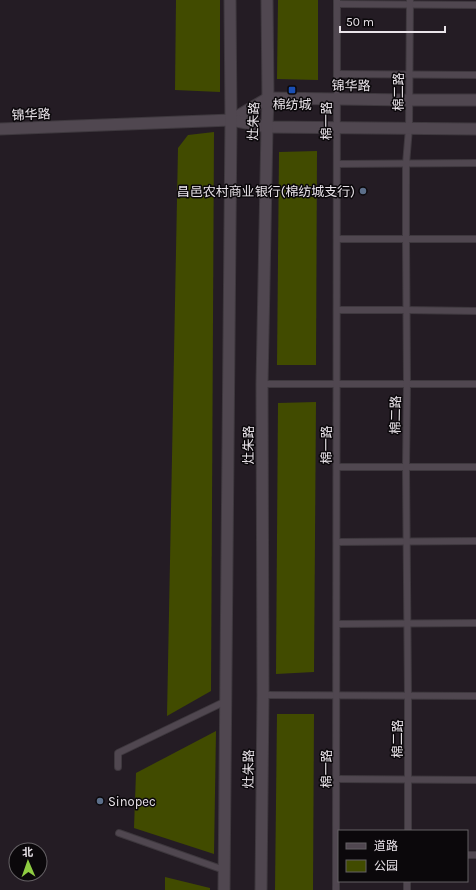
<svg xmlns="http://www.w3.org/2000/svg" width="476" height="890" font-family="Karla,'Noto Sans SC',sans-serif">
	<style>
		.green { fill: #414b00 }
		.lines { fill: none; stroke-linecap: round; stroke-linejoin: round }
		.service-casing { stroke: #3e383e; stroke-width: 8 }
		.minor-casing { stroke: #3e383e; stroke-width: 13 }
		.secondary-casing { stroke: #3e383e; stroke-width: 13 }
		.service { stroke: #504750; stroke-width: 6 }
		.minor { stroke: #504750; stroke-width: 11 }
		.secondary { stroke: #504750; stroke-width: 11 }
		.transit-dot { fill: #1a4fb4; stroke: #0b080b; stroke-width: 1.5 }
		.service-dot { fill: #5c6f8a; stroke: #0b080b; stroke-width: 1.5 }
		.labels { text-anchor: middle; stroke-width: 3; stroke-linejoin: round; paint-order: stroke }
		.street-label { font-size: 13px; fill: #eae4ea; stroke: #0b080b }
		.poi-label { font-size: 13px; fill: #eae4ea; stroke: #0b080b }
	</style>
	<rect width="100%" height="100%" fill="#241c24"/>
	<g class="green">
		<path d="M176 0H220V92L175 90Z"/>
		<path d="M278 0H318V80L277 79Z"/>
		<path d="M214 132 211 691 167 716 178 148 188 135Z"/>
		<path d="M317 151 316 365H277L279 152Z"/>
		<path d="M316 402 314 672 276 674 278 403Z"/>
		<path d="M277 714H314L313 890H275Z"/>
		<path d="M216 731 214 854 134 828 136 773Z"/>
		<path d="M165 877 210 888V890H165Z"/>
	</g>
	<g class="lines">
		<defs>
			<g id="service">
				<path d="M337 4 476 5"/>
				<path d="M337 74 476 75"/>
				<path d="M337 164 476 163"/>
				<path d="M337 239H476"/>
				<path d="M337 310H406L476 311"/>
				<path d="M262 384H476"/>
				<path d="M337 467H476"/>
				<path d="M337 542 476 541"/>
				<path d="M337 624 476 623"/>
				<path d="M263 695 476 696"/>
				<path d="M118 767V753L226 701"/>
				<path d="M337 779 476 780"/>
				<path d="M408 831V696L406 468 407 384 406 239V164L409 128 410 0"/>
				<path d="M119 833 224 870"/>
				<path d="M467 855H476"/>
				<path d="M336 890 337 0"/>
				<path d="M407 890V881"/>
			</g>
			<path id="minor" d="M0 129 231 120"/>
			<g id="secondary">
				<path d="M231 120 268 98 409 100H476"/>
				<path d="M231 120 267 127 476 129"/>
				<path d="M224 890 231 120 230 0"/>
				<path d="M261 890 263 695 262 384 267 127 268 98 267 0"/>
			</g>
		</defs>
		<use href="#service" class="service-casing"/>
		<use href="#minor" class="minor-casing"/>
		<use href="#secondary" class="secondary-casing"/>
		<use href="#service" class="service"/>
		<use href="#minor" class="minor"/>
		<use href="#secondary" class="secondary"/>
	</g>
	<rect class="transit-dot" x="288" y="86" width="8" height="8" rx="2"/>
	<g class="service-dot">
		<circle cx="363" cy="191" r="4"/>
		<circle cx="100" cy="801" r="4"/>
	</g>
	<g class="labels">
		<g class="street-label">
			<text transform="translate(351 85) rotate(1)" y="5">锦华路</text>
			<text transform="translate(398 92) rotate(-90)" y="5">棉二路</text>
			<text transform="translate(31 114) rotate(-2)" y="5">锦华路</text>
			<text transform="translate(253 121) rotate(-88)" y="5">灶朱路</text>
			<text transform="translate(326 121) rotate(-90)" y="5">棉一路</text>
			<text transform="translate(395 415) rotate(-89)" y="5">棉二路</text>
			<text transform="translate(248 445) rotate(-90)" y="5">灶朱路</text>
			<text transform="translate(326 445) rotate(-90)" y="5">棉一路</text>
			<text transform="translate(397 739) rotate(-90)" y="5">棉二路</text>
			<text transform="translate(248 769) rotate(-89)" y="5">灶朱路</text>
			<text transform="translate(326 769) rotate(-90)" y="5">棉一路</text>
		</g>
		<g class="poi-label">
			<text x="292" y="109">棉纺城</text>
			<text x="355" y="196" text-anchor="end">昌邑农村商业银行(棉纺城支行)</text>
			<text x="108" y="806" text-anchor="start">Sinopec</text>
		</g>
	</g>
	<rect x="338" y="830" width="130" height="52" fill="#0b080b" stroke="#646064"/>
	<rect x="346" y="843" width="20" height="6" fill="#504750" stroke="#646064"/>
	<text x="374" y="850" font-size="12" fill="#eae4ea">道路</text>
	<rect x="346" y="860" width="20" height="12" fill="#414b00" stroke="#646064"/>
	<text x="374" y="870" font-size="12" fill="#eae4ea">公园</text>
	<g transform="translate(28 862) rotate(358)"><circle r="19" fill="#0b080b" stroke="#646064"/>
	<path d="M0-3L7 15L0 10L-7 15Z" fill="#8fcd42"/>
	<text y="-6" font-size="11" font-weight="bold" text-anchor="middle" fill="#eae4ea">北</text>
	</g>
	<path d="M340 26v6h105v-6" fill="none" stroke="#eae4ea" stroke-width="2"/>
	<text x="346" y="26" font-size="12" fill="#eae4ea" stroke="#0b080b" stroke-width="3" paint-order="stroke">50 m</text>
</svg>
